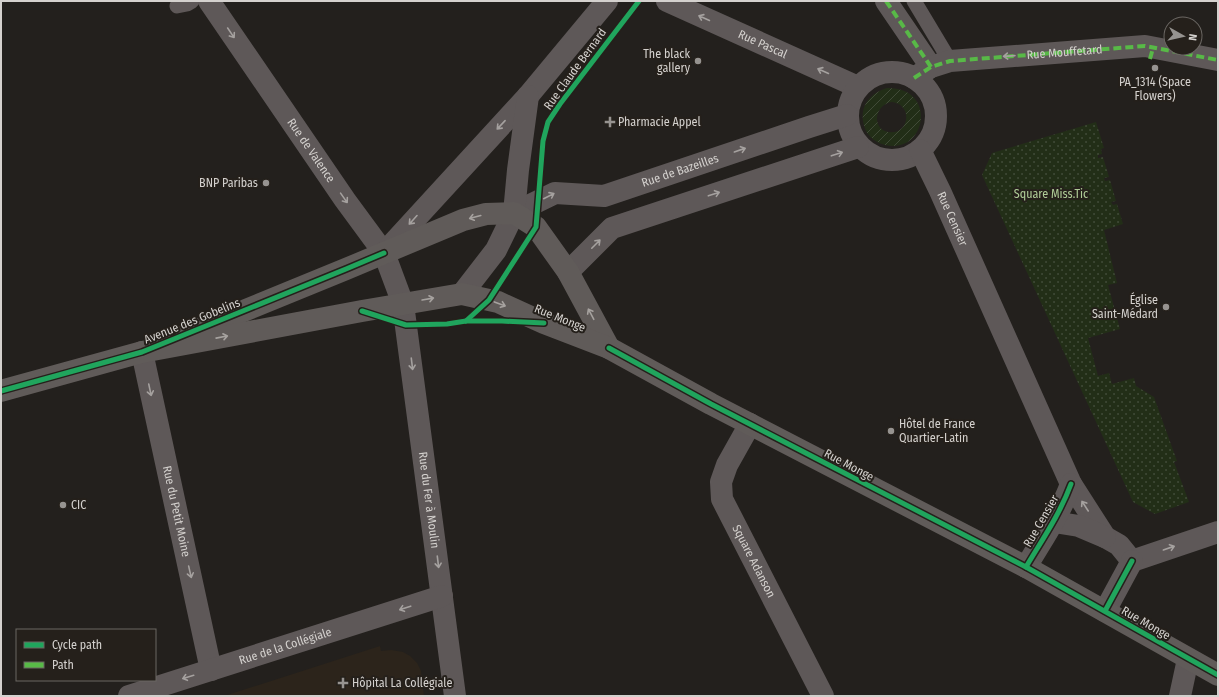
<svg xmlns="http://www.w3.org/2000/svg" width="1219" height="697" font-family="'Fira Sans Condensed',sans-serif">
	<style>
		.built { fill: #2c241b }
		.park { fill: url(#park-dots) }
		.garden { fill: url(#garden-furrows); fill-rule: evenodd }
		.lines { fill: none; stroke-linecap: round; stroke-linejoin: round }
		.service { stroke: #5e5858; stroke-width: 15 }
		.pedestrian { stroke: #5e5858; stroke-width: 22 }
		.minor { stroke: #5e5858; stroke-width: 22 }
		.tertiary { stroke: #5e5858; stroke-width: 22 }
		.secondary { stroke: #605b59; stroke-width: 22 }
		.quiet { stroke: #58b947; stroke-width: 4; stroke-dasharray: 8 4; stroke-linecap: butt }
		.cycleway-casing { stroke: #25201b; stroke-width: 8 }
		.cycleway { stroke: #20a55d; stroke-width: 5 }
		.oneway { stroke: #a5a19f }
		.oneway2 { stroke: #a6a29f }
		.poi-dot { fill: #969390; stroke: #25201b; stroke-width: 1.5 }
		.labels { text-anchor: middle; stroke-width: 4; stroke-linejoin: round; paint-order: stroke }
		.street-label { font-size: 12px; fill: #d4d1ce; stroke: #25201b }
		.poi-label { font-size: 12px; fill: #d4d1ce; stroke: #25201b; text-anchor: start }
		.park-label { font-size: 12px; fill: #afcc97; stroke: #25201b }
	</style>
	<defs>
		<pattern id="park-dots" width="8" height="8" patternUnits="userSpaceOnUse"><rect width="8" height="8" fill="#222e17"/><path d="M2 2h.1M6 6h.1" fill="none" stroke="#414b38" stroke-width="1.8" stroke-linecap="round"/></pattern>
		<pattern id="garden-furrows" width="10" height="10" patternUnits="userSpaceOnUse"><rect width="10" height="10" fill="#222e17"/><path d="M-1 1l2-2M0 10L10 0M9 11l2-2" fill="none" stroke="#414b38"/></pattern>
	</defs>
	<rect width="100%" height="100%" fill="#23201d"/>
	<path class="built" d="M380 646 381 651 391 650 403 652 410 656 417 663 421 671 424 696H224Z"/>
	<path class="park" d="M1096 122 1104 148 1101 149 1102 154 1098 155V158L1103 157 1109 177 1104 178 1105 181 1110 180 1116 201 1111 202 1113 205 1117 204 1123 224 1104 230 1117 283 1108 285 1120 329 1088 338 1098 376 1109 373 1112 384 1134 378 1136 386 1154 397 1177 461 1174 462 1189 502 1155 514 1133 502 982 175 992 153Z"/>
	<path class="garden" d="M887 88C938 87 927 155 885 145 877 143 870 138 866 131 857 110 867 94 887 88ZM892 102C914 105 909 136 888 132 871 128 875 104 892 102Z"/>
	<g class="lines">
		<g class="service">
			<path d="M914 1 950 61"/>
			<path d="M177 6 187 4 192 1"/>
		</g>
		<g class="pedestrian">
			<path d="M886 1 931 67"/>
			<path d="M914 78 931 67 950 61 1145 46 1218 60"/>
		</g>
		<g class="minor">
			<path id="s1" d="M209 1 345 200 384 253 403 304 455 696"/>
			<path id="s2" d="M667 1 858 87"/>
			<circle cx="892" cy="116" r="44"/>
			<path id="s3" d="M920 150 940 191 1071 484 1105 537 1119 545 1132 561"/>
			<path id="s4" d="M514 213 555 193 604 196 809 127 847 115"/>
			<path d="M568 272 612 228 858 147"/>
			<path id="s5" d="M142 352 211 670"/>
			<path id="s6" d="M750 424 727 465 721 482 722 499 823 696"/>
			<path d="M1054 522 1079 526 1105 537"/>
			<path d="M1132 561 1218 532"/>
			<path d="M1026 567C1042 540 1060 514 1071 484"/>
			<path d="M1105 611 1132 561"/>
			<path id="s7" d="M129 696 442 596"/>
			<path d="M1180 696 1188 659"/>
		</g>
		<g class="tertiary">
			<path d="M384 253 528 96 607 1"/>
			<path d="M462 294 496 250 514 213 518 170 528 96"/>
		</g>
		<g class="secondary">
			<path d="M187 334 346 269 463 220 486 214 514 213 536 227 568 272 609 348"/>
			<path d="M1 391 142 352 362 311 462 294 498 302 544 323 609 348 711 404 1026 567 1218 675"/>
		</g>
		<g class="quiet">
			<path d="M886 1 931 67"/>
			<path d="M1150 59 1153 48"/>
			<path id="s8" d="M914 78 931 67 950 61 1145 46 1218 60"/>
		</g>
		<defs>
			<g id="cycleway">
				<path d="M362 311 406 325 447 324 466 321H502L544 323"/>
				<path d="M466 321 489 300 536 227 543 141 548 122 560 104 639 1"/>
				<path d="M609 348 711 404 1026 567 1218 675"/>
				<path d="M1 391 142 352 346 269 384 253"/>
				<path d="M1026 567C1042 540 1060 514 1071 484"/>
				<path d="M1105 611 1132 561"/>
			</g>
		</defs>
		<use href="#cycleway" class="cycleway-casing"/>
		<use href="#cycleway" class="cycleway"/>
	</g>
	<defs><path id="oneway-shaft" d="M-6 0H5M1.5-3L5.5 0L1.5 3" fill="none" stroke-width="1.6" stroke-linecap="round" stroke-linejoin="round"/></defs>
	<g class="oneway">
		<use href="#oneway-shaft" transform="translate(704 18) rotate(-156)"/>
		<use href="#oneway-shaft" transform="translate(231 33) rotate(56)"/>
		<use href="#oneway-shaft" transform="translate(1009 56) rotate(176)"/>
		<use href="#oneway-shaft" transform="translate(823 71) rotate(-156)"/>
		<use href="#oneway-shaft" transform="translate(501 125) rotate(133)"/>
		<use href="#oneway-shaft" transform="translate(740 150) rotate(-19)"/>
		<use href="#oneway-shaft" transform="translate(837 154) rotate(-18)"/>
		<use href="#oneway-shaft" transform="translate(714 194) rotate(-18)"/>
		<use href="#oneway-shaft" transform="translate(549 196) rotate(-27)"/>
		<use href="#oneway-shaft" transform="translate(344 198) rotate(55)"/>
		<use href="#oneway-shaft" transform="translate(413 220) rotate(132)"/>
		<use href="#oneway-shaft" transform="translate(596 244) rotate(-45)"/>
		<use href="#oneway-shaft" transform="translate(412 364) rotate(83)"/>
		<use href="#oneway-shaft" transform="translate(150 390) rotate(78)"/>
		<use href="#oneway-shaft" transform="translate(1085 506) rotate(-123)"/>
		<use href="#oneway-shaft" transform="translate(1169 548) rotate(-19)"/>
		<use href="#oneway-shaft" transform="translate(438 562) rotate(83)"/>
		<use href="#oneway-shaft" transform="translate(190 572) rotate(77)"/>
		<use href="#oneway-shaft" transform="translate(405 608) rotate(162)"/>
		<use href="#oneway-shaft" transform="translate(188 677) rotate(163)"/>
	</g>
	<g class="oneway2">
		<use href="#oneway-shaft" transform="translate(475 217) rotate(165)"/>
		<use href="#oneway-shaft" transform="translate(428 299) rotate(-10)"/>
		<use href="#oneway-shaft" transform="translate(500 304) rotate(20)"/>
		<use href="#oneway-shaft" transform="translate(591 314) rotate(-118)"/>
		<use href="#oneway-shaft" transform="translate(222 337) rotate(-11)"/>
	</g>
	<g class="poi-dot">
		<circle cx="698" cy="61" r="4"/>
		<circle cx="1155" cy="68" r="4"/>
		<path d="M608 116h4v4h4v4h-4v4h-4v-4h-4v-4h4z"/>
		<circle cx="266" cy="183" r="4"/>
		<circle cx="1166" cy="307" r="4"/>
		<circle cx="891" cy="431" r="4"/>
		<circle cx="63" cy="505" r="4"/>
		<path d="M341 677h4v4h4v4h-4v4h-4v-4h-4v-4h4z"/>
	</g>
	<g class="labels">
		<g class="street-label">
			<text dy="4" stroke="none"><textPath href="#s2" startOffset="105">Rue Pascal</textPath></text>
			<text dy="4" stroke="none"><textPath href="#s8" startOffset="155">Rue Mouffetard</textPath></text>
			<text transform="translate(575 69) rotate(-54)" y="4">Rue Claude Bernard</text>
			<text dy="4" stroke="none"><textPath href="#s1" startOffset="181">Rue de Valence</textPath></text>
			<text dy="4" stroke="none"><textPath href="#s4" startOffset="175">Rue de Bazeilles</textPath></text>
			<text dy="4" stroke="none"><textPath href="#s3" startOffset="76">Rue Censier</textPath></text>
			<text transform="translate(560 318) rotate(22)" y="4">Rue Monge</text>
			<text transform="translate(192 321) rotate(-22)" y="4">Avenue des Gobelins</text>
			<text transform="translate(849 465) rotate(28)" y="4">Rue Monge</text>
			<text dy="4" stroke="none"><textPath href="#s1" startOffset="559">Rue du Fer à Moulin</textPath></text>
			<text dy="4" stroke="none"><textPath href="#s5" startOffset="163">Rue du Petit Moine</textPath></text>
			<text transform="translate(1041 521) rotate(-60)" y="4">Rue Censier</text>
			<text dy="4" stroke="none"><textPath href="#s6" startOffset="152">Square Adanson</textPath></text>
			<text transform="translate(1146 623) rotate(30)" y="4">Rue Monge</text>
			<text dy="4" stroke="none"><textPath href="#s7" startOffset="164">Rue de la Collégiale</textPath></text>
		</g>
		<g class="poi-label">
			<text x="690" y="58" text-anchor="end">The black<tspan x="690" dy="14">gallery</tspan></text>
			<text x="1155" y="86" text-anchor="middle">PA_1314 (Space<tspan x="1155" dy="14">Flowers)</tspan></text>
			<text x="618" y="126">Pharmacie Appel</text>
			<text x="258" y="187" text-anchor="end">BNP Paribas</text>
			<text x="1158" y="304" text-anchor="end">Église<tspan x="1158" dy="14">Saint-Médard</tspan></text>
			<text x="899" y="428">Hôtel de France<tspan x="899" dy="14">Quartier-Latin</tspan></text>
			<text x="71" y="509">CIC</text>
			<text x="352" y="687">Hôpital La Collégiale</text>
		</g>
		<g class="park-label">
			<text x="1051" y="198">Square Miss.Tic</text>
		</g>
	</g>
	<rect width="1219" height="697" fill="none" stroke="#d4d1ce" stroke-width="4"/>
	<rect x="16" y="629" width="140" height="52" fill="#25201b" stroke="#6b6763"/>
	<rect x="24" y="642" width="20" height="6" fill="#20a55d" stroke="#6b6763"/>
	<text x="52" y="649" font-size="12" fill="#d4d1ce">Cycle path</text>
	<rect x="24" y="662" width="20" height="6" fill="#58b947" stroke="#6b6763"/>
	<text x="52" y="669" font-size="12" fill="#d4d1ce">Path</text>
	<g transform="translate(1183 36) rotate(98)"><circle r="19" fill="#25201b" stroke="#6b6763"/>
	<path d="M0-3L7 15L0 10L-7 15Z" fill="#969390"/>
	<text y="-6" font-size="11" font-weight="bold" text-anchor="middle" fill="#d4d1ce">N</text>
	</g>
</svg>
